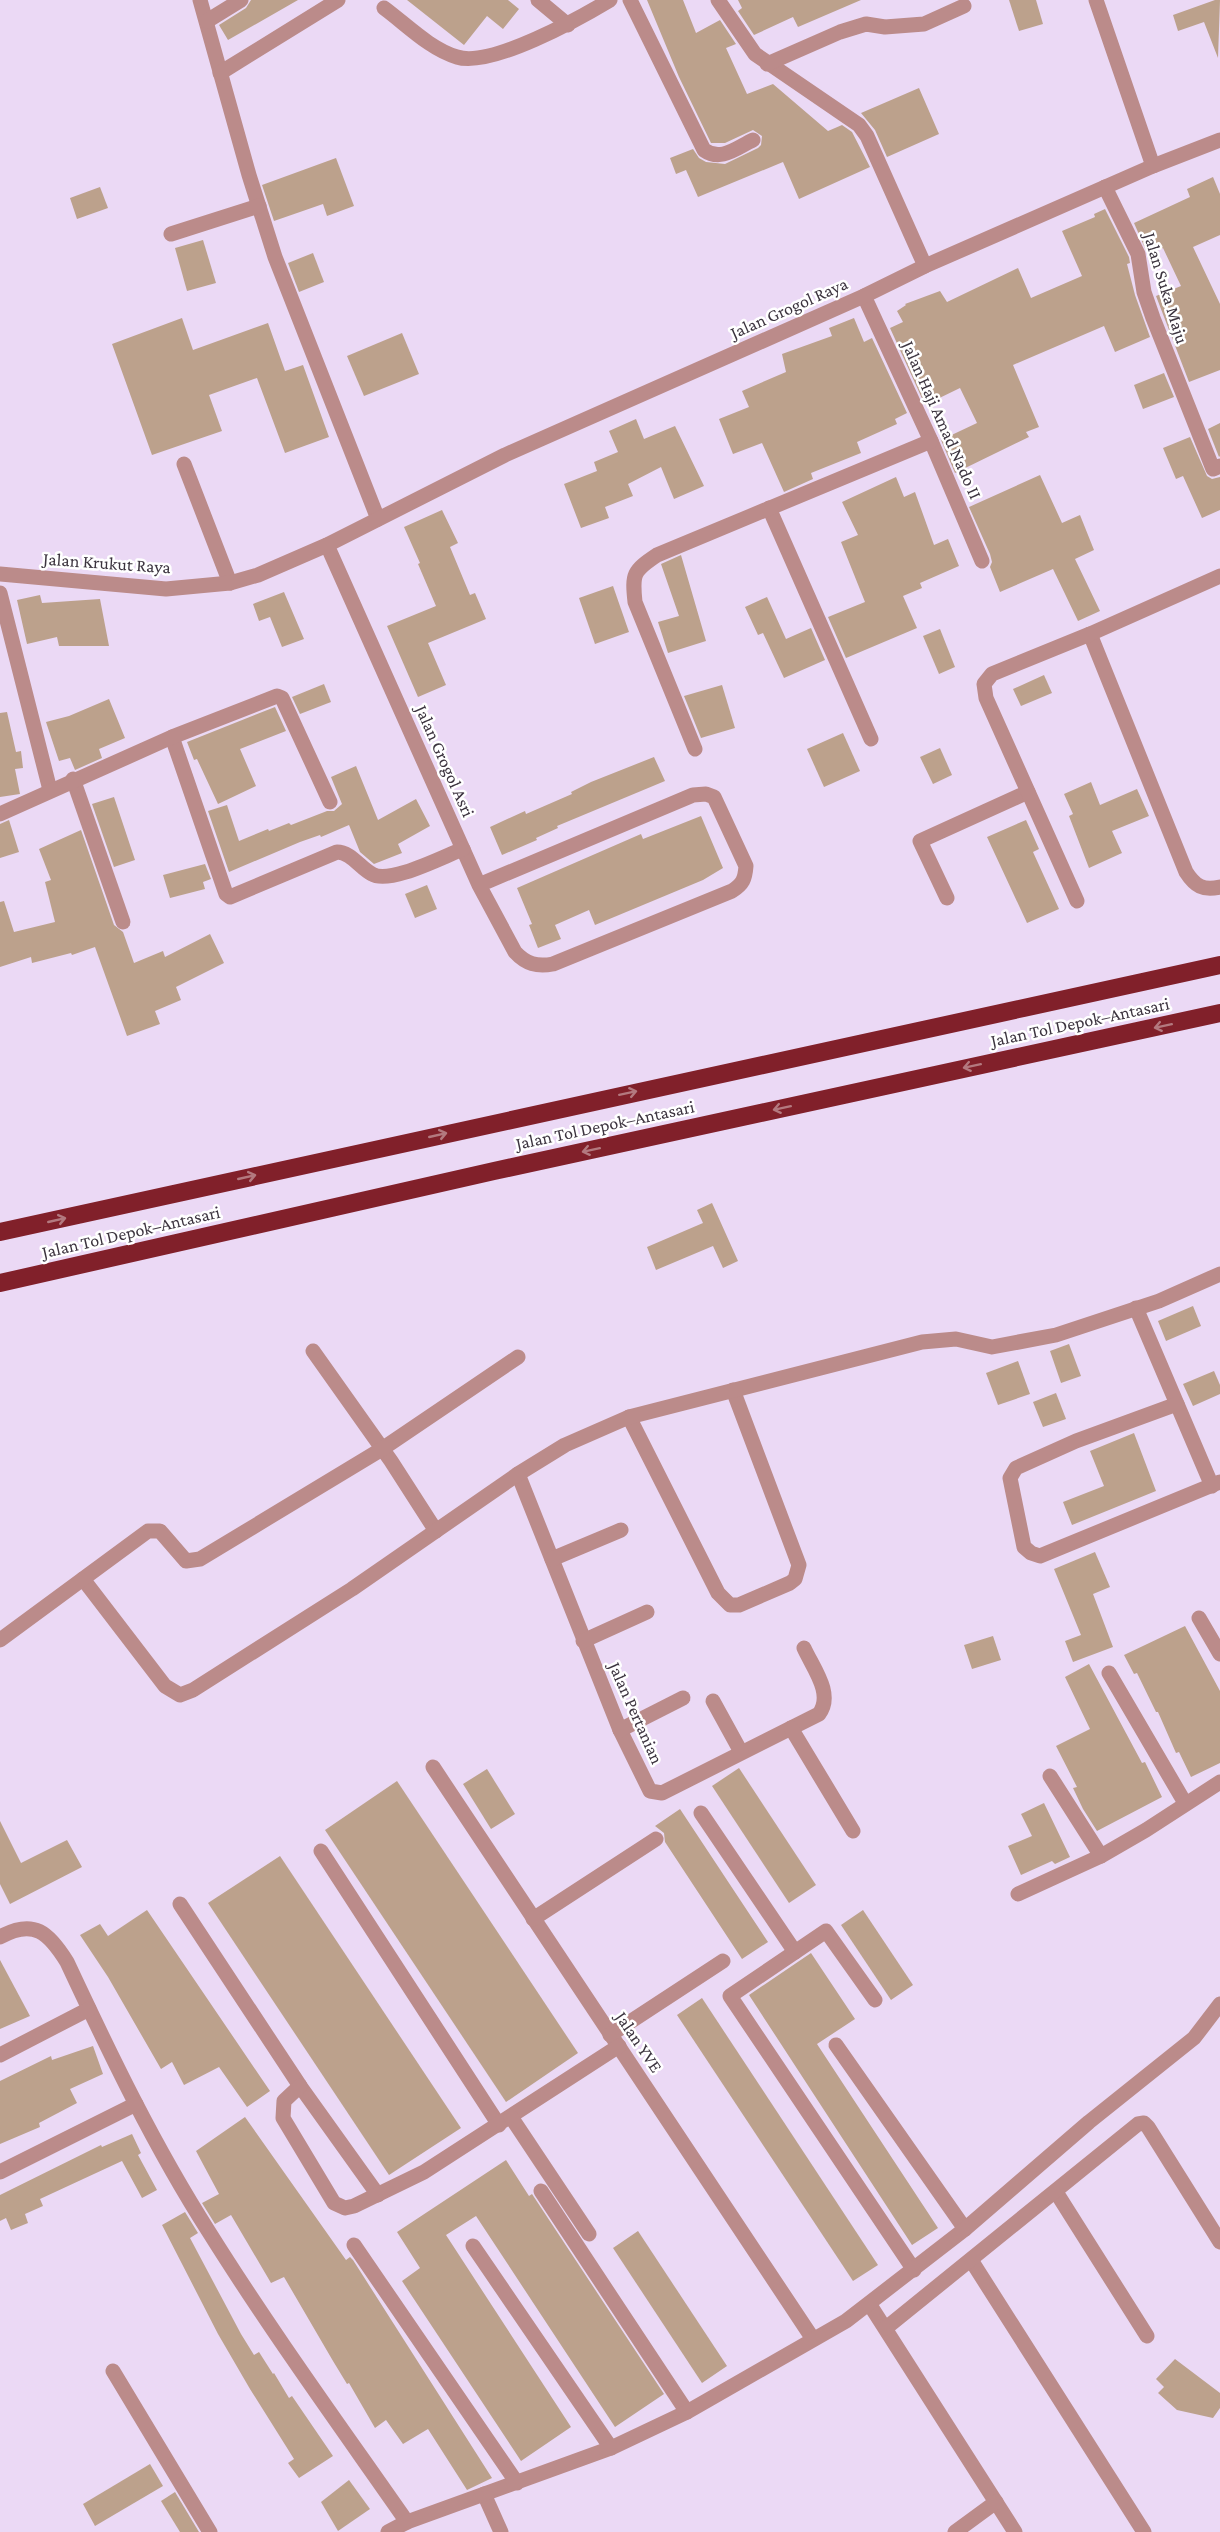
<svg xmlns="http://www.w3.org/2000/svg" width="1220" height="2532" font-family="'Crimson Pro',serif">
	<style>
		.building { fill: #bca18c }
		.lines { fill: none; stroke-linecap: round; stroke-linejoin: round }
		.minor { stroke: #bb8b8a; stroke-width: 15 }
		.highway { stroke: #81202a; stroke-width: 18 }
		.oneway { stroke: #b3797f }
		.labels { text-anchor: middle; stroke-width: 5; stroke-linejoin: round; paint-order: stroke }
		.street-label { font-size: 18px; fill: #3c343f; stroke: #fff }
	</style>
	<rect width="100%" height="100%" fill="#ebd9f5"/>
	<g class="building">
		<path d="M251 0H298L228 40 219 25 246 8Z"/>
		<path d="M407 0H508L519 9 503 29 487 16 464 45Z"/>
		<path d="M647 0H683L696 33 720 20 736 44 726 48 747 94 773 84 828 131 842 125 852 132 870 167 799 199 783 162 698 197 686 170 676 174 670 158 693 149 699 158 706 162 725 164 758 148 761 145 762 136 753 130 725 143H711L679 77Z"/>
		<path d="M738 0H861L798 27 793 17 754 35 738 11 742 8Z"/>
		<path d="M1009 0H1036L1043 24 1019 31Z"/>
		<path d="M1215 0H1220L1218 58 1204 22 1178 31 1173 15Z"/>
		<path d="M919 88 939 134 887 157 875 130 861 113Z"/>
		<path d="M336 158 354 206 327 216 323 204 274 221 262 185Z"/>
		<path d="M1213 177 1220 194V235L1193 247 1220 304V370L1189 382 1156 296 1181 286 1163 248 1148 255 1134 223 1190 197 1187 189Z"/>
		<path d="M100 187 108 208 77 219 70 198Z"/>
		<path d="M1105 209 1129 257 1130 263 1127 264 1135 295 1150 337 1115 352 1104 326 1013 365 1039 427 1026 432 1029 437 955 473 941 440 977 423 960 388 925 405 890 328 903 322 897 311 906 305 905 304 940 291 947 302 1018 268 1031 298 1082 276 1062 231 1095 217 1094 214Z"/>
		<path d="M203 240 216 283 187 291 175 248Z"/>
		<path d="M313 253 324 282 299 292 288 263Z"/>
		<path d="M182 318 193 350 268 323 285 371 303 365 329 437 285 453 257 378 209 395 222 431 152 455 112 344Z"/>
		<path d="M854 318 864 342 872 338 907 413 895 419 897 424 857 442 861 453 811 473 813 479 784 492 762 443 733 454 719 419 749 407 742 391 786 372 782 354 832 336 829 328Z"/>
		<path d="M402 333 419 374 364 396 347 356Z"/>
		<path d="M1164 373 1174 397 1143 409 1134 385Z"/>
		<path d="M636 419 644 439 675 426 704 486 674 499 661 467 628 484 633 496 605 507 609 518 581 528 564 484 597 471 594 462 618 452 609 431Z"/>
		<path d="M1220 423V456L1219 457 1208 429Z"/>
		<path d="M1190 437 1207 476 1212 479 1220 477V510L1202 518 1183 476 1176 479 1163 448Z"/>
		<path d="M1040 475 1062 523 1080 515 1094 550 1075 559 1100 611 1078 621 1053 569 1000 592 990 567 992 562 990 554 969 507Z"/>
		<path d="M896 477 904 497 915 492 934 545 948 539 959 566 920 583 922 588 903 596 917 628 846 658 828 617 865 602 841 542 858 535 842 502Z"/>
		<path d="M442 510 458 543 450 547 470 595 475 593 486 619 428 643 446 685 418 697 387 626 436 606 418 564 420 563 404 527Z"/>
		<path d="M681 555 706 641 668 653 658 622 679 616 661 564Z"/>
		<path d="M613 586 629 632 595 644 579 598Z"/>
		<path d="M284 592 304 639 282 647 270 617 259 621 253 604Z"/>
		<path d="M40 595 42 603 100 599 109 646H59L57 637 27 644 17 600Z"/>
		<path d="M767 597 786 639 811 628 825 660 784 678 763 633 758 635 745 607Z"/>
		<path d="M940 629 955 667 939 674 923 636Z"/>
		<path d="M1044 675 1052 693 1021 706 1013 689Z"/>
		<path d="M324 684 331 702 300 714 292 697Z"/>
		<path d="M722 685 735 728 701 738 684 696Z"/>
		<path d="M109 699 125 738 99 749 102 758 75 770 70 758 59 761 46 722 69 716Z"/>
		<path d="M275 707 286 731 240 749 256 786 218 804 197 759 194 760 187 742Z"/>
		<path d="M7 712 16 752 21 751 23 768 15 769 20 794 0 797V713Z"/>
		<path d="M843 733 860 771 824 787 807 749Z"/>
		<path d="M940 748 952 775 933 784 920 757Z"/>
		<path d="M654 757 665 781 557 826 558 828 536 838 537 840 502 855 490 827 525 811 526 814 572 794 571 792 591 782Z"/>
		<path d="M356 766 378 820 416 799 430 826 398 844 402 853 374 864 360 852 349 825 321 837 320 835 300 842 229 872 208 811 227 805 239 841 268 829 269 831 289 823 291 825 327 811H334L342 804 331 777Z"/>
		<path d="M1091 782 1100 805 1137 789 1149 816 1112 831 1122 853 1089 868 1069 816 1073 814 1064 794Z"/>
		<path d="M114 797 135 860 114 867 92 804Z"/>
		<path d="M701 816 723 868 703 880 595 925 589 910 555 925 561 939 538 948 529 925 532 924 517 888 641 834 643 839Z"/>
		<path d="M9 820 19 852 0 858V824Z"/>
		<path d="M1026 820 1039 849 1033 852 1059 909 1027 923 987 837Z"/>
		<path d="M81 830 114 925 123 932 134 963 163 951 165 957 210 934 224 963 176 987 181 1000 155 1011 160 1024 127 1036 95 947 72 955 71 953 32 963 31 957 0 967V902L4 901 14 932 55 922 45 882 51 880 39 849Z"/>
		<path d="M205 864 211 879 203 882 205 889 170 898 163 875Z"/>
		<path d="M427 885 437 909 415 918 405 894Z"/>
		<path d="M712 1203 738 1261 723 1268 713 1246 656 1270 647 1247 703 1223 697 1210Z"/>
		<path d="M1193 1306 1201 1326 1166 1341 1158 1321Z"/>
		<path d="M1069 1344 1081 1376 1061 1383 1050 1351Z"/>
		<path d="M1018 1361 1030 1394 998 1405 986 1373Z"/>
		<path d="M1214 1371 1220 1385V1394L1193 1406 1183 1384Z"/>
		<path d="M1056 1393 1066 1419 1043 1427 1033 1402Z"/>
		<path d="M1134 1433 1156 1491 1072 1525 1063 1502 1104 1486 1090 1451Z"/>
		<path d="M1095 1552 1110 1587 1093 1594 1113 1647 1073 1662 1065 1641 1081 1635 1054 1569Z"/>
		<path d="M1185 1626 1220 1691V1763L1191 1777 1179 1752 1176 1753 1158 1712H1156L1137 1673 1134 1674 1124 1655Z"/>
		<path d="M993 1636 1001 1660 972 1669 964 1645Z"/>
		<path d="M1089 1664 1142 1763 1145 1762 1162 1797 1097 1831 1083 1809 1073 1788 1077 1787 1056 1746 1090 1729 1065 1677Z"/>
		<path d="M739 1768 816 1885 789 1903 712 1786Z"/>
		<path d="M487 1769 515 1814 491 1829 463 1784Z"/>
		<path d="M397 1781 578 2053 506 2102 325 1830Z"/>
		<path d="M1044 1803 1070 1857 1055 1864 1052 1861 1021 1875 1008 1846 1032 1836 1021 1814Z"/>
		<path d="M680 1809 768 1942 742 1959 665 1842 664 1833 655 1826Z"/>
		<path d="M0 1821 21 1863 67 1840 82 1867 10 1904 0 1884Z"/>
		<path d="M280 1856 461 2128 389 2175 208 1903Z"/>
		<path d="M147 1910 270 2091 247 2107 219 2067 184 2085 172 2062 161 2069 108 1977 80 1935 100 1924 108 1936Z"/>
		<path d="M863 1910 913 1985 891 2000 841 1925Z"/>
		<path d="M811 1953 855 2019 817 2044 938 2228 912 2245 749 1995Z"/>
		<path d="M0 1960 30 2016 0 2029Z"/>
		<path d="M702 1998 878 2265 853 2281 677 2015Z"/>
		<path d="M93 2046 103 2074 70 2089 77 2103 39 2123 40 2127 0 2144V2081L51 2056 52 2060Z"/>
		<path d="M245 2117 346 2260 350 2257 353 2260 492 2478 467 2490 428 2429 403 2444 386 2420 375 2428 349 2383 347 2384 333 2361 284 2277 271 2283 231 2215 215 2224 202 2203 219 2194 196 2151Z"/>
		<path d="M132 2134 141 2153 138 2155 157 2190 142 2198 122 2161 40 2199 43 2206 25 2214 28 2223 11 2230 6 2218 0 2221V2195L101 2145 102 2147Z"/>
		<path d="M506 2160 529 2196 532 2194 664 2394 615 2427 476 2216 446 2235 571 2427 521 2461 402 2281 420 2268 397 2232Z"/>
		<path d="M185 2212 198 2233 190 2238 241 2334 254 2355 259 2352 273 2374 274 2373 289 2398 292 2396 333 2456 299 2478 288 2463 294 2459 250 2389 218 2334 162 2225Z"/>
		<path d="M638 2231 727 2366 702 2383 613 2248Z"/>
		<path d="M1175 2359 1220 2393V2408L1213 2418 1177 2410 1158 2393 1164 2387 1156 2379Z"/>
		<path d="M150 2464 163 2486 95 2526 83 2504Z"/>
		<path d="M349 2480 370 2509 338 2531 321 2502Z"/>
		<path d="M175 2492 199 2532H180L161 2501Z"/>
	</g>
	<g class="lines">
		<g class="minor">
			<path d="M200 0 249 175 275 257 378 519"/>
			<path d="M538 0 568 25"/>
			<path d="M630 0 704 150C721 162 736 148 753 140"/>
			<path d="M718 0 755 54 859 125 867 136 925 266"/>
			<path d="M1096 0 1153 166"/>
			<path d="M384 8C407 25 430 49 457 57 491 68 580 18 610 0"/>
			<path d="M207 21 241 0"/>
			<path d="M767 64 840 32 866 24 885 27 924 24 964 6"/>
			<path d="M220 73 338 0"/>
			<path d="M1105 187 1138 254 1144 292 1153 318 1213 469 1220 466"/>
			<path d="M171 234 259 206"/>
			<path d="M864 296 931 441 982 561"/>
			<path d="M184 464 230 583"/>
			<path d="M769 508 871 739"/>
			<path d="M327 545 479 885 515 952C526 964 537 967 553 964L732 891C743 884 745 879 746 866L714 797 706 794 693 795 479 885"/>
			<path d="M0 574 166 589 230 583 258 575 327 545 505 455 864 296 925 266 1153 166 1220 140"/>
			<path d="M0 593 50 790"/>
			<path d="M1090 634 1186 872C1195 886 1203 891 1220 887"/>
			<path d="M172 737 226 894 230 897 337 852C351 852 360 868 372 874 389 885 444 856 463 849"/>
			<path d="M695 749 635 602C632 574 633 571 657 555L931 441"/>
			<path d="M73 779 123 922"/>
			<path d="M0 814 172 737 277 696 282 698 330 802"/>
			<path d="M947 898 920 841 1028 792"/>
			<path d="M1077 901 986 698 984 684 992 674 1090 634 1220 576"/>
			<path d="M1136 1308 1212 1486"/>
			<path d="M313 1351 391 1461 436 1531"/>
			<path d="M1177 1404 1076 1441 1016 1468 1010 1478 1024 1547 1031 1553 1040 1556 1220 1482"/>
			<path d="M629 1417 718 1593 730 1605H739L790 1583 795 1579 799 1565 733 1390"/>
			<path d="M518 1474 620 1730 650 1791 662 1793 819 1714C834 1694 813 1668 804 1648"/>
			<path d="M552 1559 621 1530"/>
			<path d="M83 1579 165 1686 180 1695 193 1690 352 1589 518 1474 565 1445 629 1417 922 1342 956 1339 992 1347 1056 1335 1159 1301 1220 1274"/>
			<path d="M1199 1618 1220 1654"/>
			<path d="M0 1640 148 1531H160L186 1561 200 1559 382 1449 518 1357"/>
			<path d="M583 1641 647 1612"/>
			<path d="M1109 1673 1185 1803"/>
			<path d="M713 1701 741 1752"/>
			<path d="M791 1728 853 1831"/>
			<path d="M620 1730 683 1698"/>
			<path d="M433 1767 813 2339"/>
			<path d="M1050 1776 1101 1856"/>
			<path d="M701 1813 795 1952"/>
			<path d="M321 1851 499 2125"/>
			<path d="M1018 1894 1101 1856 1146 1830 1220 1782"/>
			<path d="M180 1904 300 2086 378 2195"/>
			<path d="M533 1919 656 1839"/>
			<path d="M0 1937C34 1918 49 1933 67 1962 110 2054 154 2146 209 2232 271 2331 340 2426 407 2522"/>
			<path d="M875 2000 826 1931 730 1996 914 2270"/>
			<path d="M610 2035 723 1961"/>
			<path d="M836 2045 965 2229"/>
			<path d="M0 2055 89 2009"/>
			<path d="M300 2086 284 2101 283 2118 334 2203 345 2208 354 2206 424 2172 619 2046"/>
			<path d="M511 2117 589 2234"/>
			<path d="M0 2172 136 2104"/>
			<path d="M541 2191 687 2412"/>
			<path d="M1056 2192 1147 2336"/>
			<path d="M354 2245 517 2483"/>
			<path d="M473 2246 611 2448"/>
			<path d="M971 2260 1144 2532"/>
			<path d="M870 2305 1015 2532"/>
			<path d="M886 2328 1138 2124 1144 2123 1148 2127 1220 2242"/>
			<path d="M113 2371 210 2532"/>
			<path d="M484 2494 501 2532"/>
			<path d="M388 2532 407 2522 611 2448 687 2412 846 2321 965 2229 1089 2122 1194 2038 1220 2004"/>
			<path d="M955 2532 996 2502"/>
		</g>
		<g class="highway">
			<path d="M0 1232 1220 965"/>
			<path d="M0 1283 494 1171 1220 1013"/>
		</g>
	</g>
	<defs><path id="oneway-shaft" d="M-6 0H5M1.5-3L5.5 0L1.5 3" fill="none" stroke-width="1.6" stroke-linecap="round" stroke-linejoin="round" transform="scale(1.5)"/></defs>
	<g class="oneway">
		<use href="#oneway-shaft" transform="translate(1163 1026) rotate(168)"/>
		<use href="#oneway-shaft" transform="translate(972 1066) rotate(168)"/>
		<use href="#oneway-shaft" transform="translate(628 1093) rotate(-12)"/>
		<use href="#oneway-shaft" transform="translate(782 1108) rotate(168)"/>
		<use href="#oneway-shaft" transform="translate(438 1135) rotate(-13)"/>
		<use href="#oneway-shaft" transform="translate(591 1150) rotate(168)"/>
		<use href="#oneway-shaft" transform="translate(247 1177) rotate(-13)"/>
		<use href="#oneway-shaft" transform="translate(57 1220) rotate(-13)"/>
	</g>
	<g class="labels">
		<g class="street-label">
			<text transform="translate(1166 288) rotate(73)" y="6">Jalan Suka Maju</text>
			<text transform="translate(789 308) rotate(-24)" y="6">Jalan Grogol Raya</text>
			<text transform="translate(942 420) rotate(66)" y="6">Jalan Haji Amad Nado II</text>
			<text transform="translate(107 563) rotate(4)" y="6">Jalan Krukut Raya</text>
			<text transform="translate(445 761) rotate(66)" y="6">Jalan Grogol Asri</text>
			<text transform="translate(1080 1022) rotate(-12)" y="6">Jalan Tol Depok–Antasari</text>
			<text transform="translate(605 1125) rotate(-12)" y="6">Jalan Tol Depok–Antasari</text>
			<text transform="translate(131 1232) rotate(-13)" y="6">Jalan Tol Depok–Antasari</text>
			<text transform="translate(636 1713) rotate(66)" y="6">Jalan Pertanian</text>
			<text transform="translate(639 2042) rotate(56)" y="6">Jalan YVE</text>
		</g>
	</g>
</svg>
